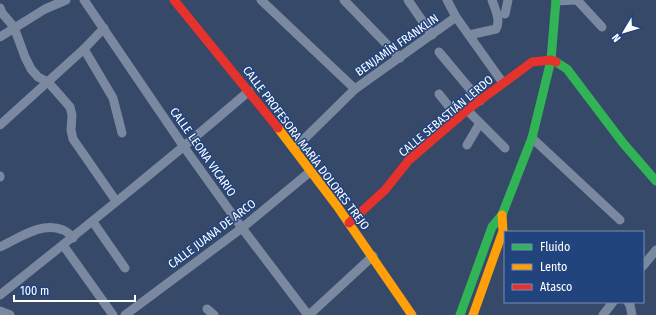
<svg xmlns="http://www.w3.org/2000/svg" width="656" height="315" font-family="'Fira Sans Condensed',sans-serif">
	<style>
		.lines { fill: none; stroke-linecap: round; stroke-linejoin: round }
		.street { stroke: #7b89a0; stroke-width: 9 }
		.fast { stroke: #30b455; stroke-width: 9 }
		.slow { stroke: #ff9f0a; stroke-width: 9 }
		.jam { stroke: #e5322d; stroke-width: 9 }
		.labels { text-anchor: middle; stroke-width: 3; stroke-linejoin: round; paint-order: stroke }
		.street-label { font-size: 12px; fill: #fff; stroke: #21437e }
	</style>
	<rect width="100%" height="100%" fill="#364969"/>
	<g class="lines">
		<g class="street">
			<path d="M84 0 184 147 242 228 308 315"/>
			<path d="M261 0 355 89"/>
			<path d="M344 0 400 58"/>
			<path d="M408 0 432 35"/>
			<path d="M447 0 456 17 503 83"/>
			<path d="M577 0 602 27"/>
			<path d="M556 1 577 0"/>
			<path d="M0 8 2 13 14 27 25 57 31 69 38 77 48 82 70 107 72 115 71 130 73 139 116 201"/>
			<path d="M505 14 508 0"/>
			<path d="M469 35 496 29C501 20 495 9 492 0"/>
			<path d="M0 37 45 9 66 0"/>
			<path d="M84 49 113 98 122 133"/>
			<path d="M439 52 480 101"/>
			<path d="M439 94 458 118"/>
			<path d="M467 110 505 148"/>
			<path d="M0 125 84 49 104 28"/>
			<path d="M532 138 620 220"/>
			<path d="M467 145 480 123"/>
			<path d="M294 149 355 89 456 17"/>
			<path d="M0 176V177"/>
			<path d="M93 222 125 268"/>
			<path d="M63 245 113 315"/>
			<path d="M0 247C19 238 42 221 63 230 67 231 70 235 73 238"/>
			<path d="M643 266 656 250"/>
			<path d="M0 295C84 228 168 161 249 91"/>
			<path d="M628 302 630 305 632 315"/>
			<path d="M207 309 214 315"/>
			<path d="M0 311 10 315"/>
			<path d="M125 315 242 228 311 171"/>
			<path d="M309 315 373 256"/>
			<path d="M603 315 613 302"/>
		</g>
		<g class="fast">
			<path d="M556 62 567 69 623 143 656 181"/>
			<path d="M460 315 492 227 502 215 532 138 551 60 556 0"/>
		</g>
		<g class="slow">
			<path d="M278 128 337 206 412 315"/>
			<path d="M473 315 503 231 502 215"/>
		</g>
		<g class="jam">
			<path d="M174 0 278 128"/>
			<path d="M349 223 385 190 409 160 467 110 532 62 551 60 556 62"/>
		</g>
	</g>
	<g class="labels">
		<g class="street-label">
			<text transform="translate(397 45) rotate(-35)" y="4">BENJAMÍN FRANKLIN</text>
			<text transform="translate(446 116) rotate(-40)" y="4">CALLE SEBASTIÁN LERDO</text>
			<text transform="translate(306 148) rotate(53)" y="4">CALLE PROFESORA MARÍA DOLORES TREJO</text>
			<text transform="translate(203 152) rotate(55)" y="4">CALLE LEONA VICARIO</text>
			<text transform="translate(212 234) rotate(-37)" y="4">CALLE JUANA DE ARCO</text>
		</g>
	</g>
	<rect x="504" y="231" width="140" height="72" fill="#21437e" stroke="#7a8eb2"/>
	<rect x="512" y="244" width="20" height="6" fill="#30b455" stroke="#7a8eb2"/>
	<text x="540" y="251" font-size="12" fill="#ffffff">Fluido</text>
	<rect x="512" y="264" width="20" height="6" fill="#ff9f0a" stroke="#7a8eb2"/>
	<text x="540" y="271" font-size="12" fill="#ffffff">Lento</text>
	<rect x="512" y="284" width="20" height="6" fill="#e5322d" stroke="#7a8eb2"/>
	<text x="540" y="291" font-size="12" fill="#ffffff">Atasco</text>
	<g transform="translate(624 32) rotate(232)" stroke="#21437e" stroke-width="3" paint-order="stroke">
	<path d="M0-3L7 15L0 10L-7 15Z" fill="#ffffff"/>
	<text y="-6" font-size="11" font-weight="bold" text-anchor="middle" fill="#ffffff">N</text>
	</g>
	<path d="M14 295v6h121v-6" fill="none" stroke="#ffffff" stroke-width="2"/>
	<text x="20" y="295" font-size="12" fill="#ffffff" stroke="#21437e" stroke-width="3" paint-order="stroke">100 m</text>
</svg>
